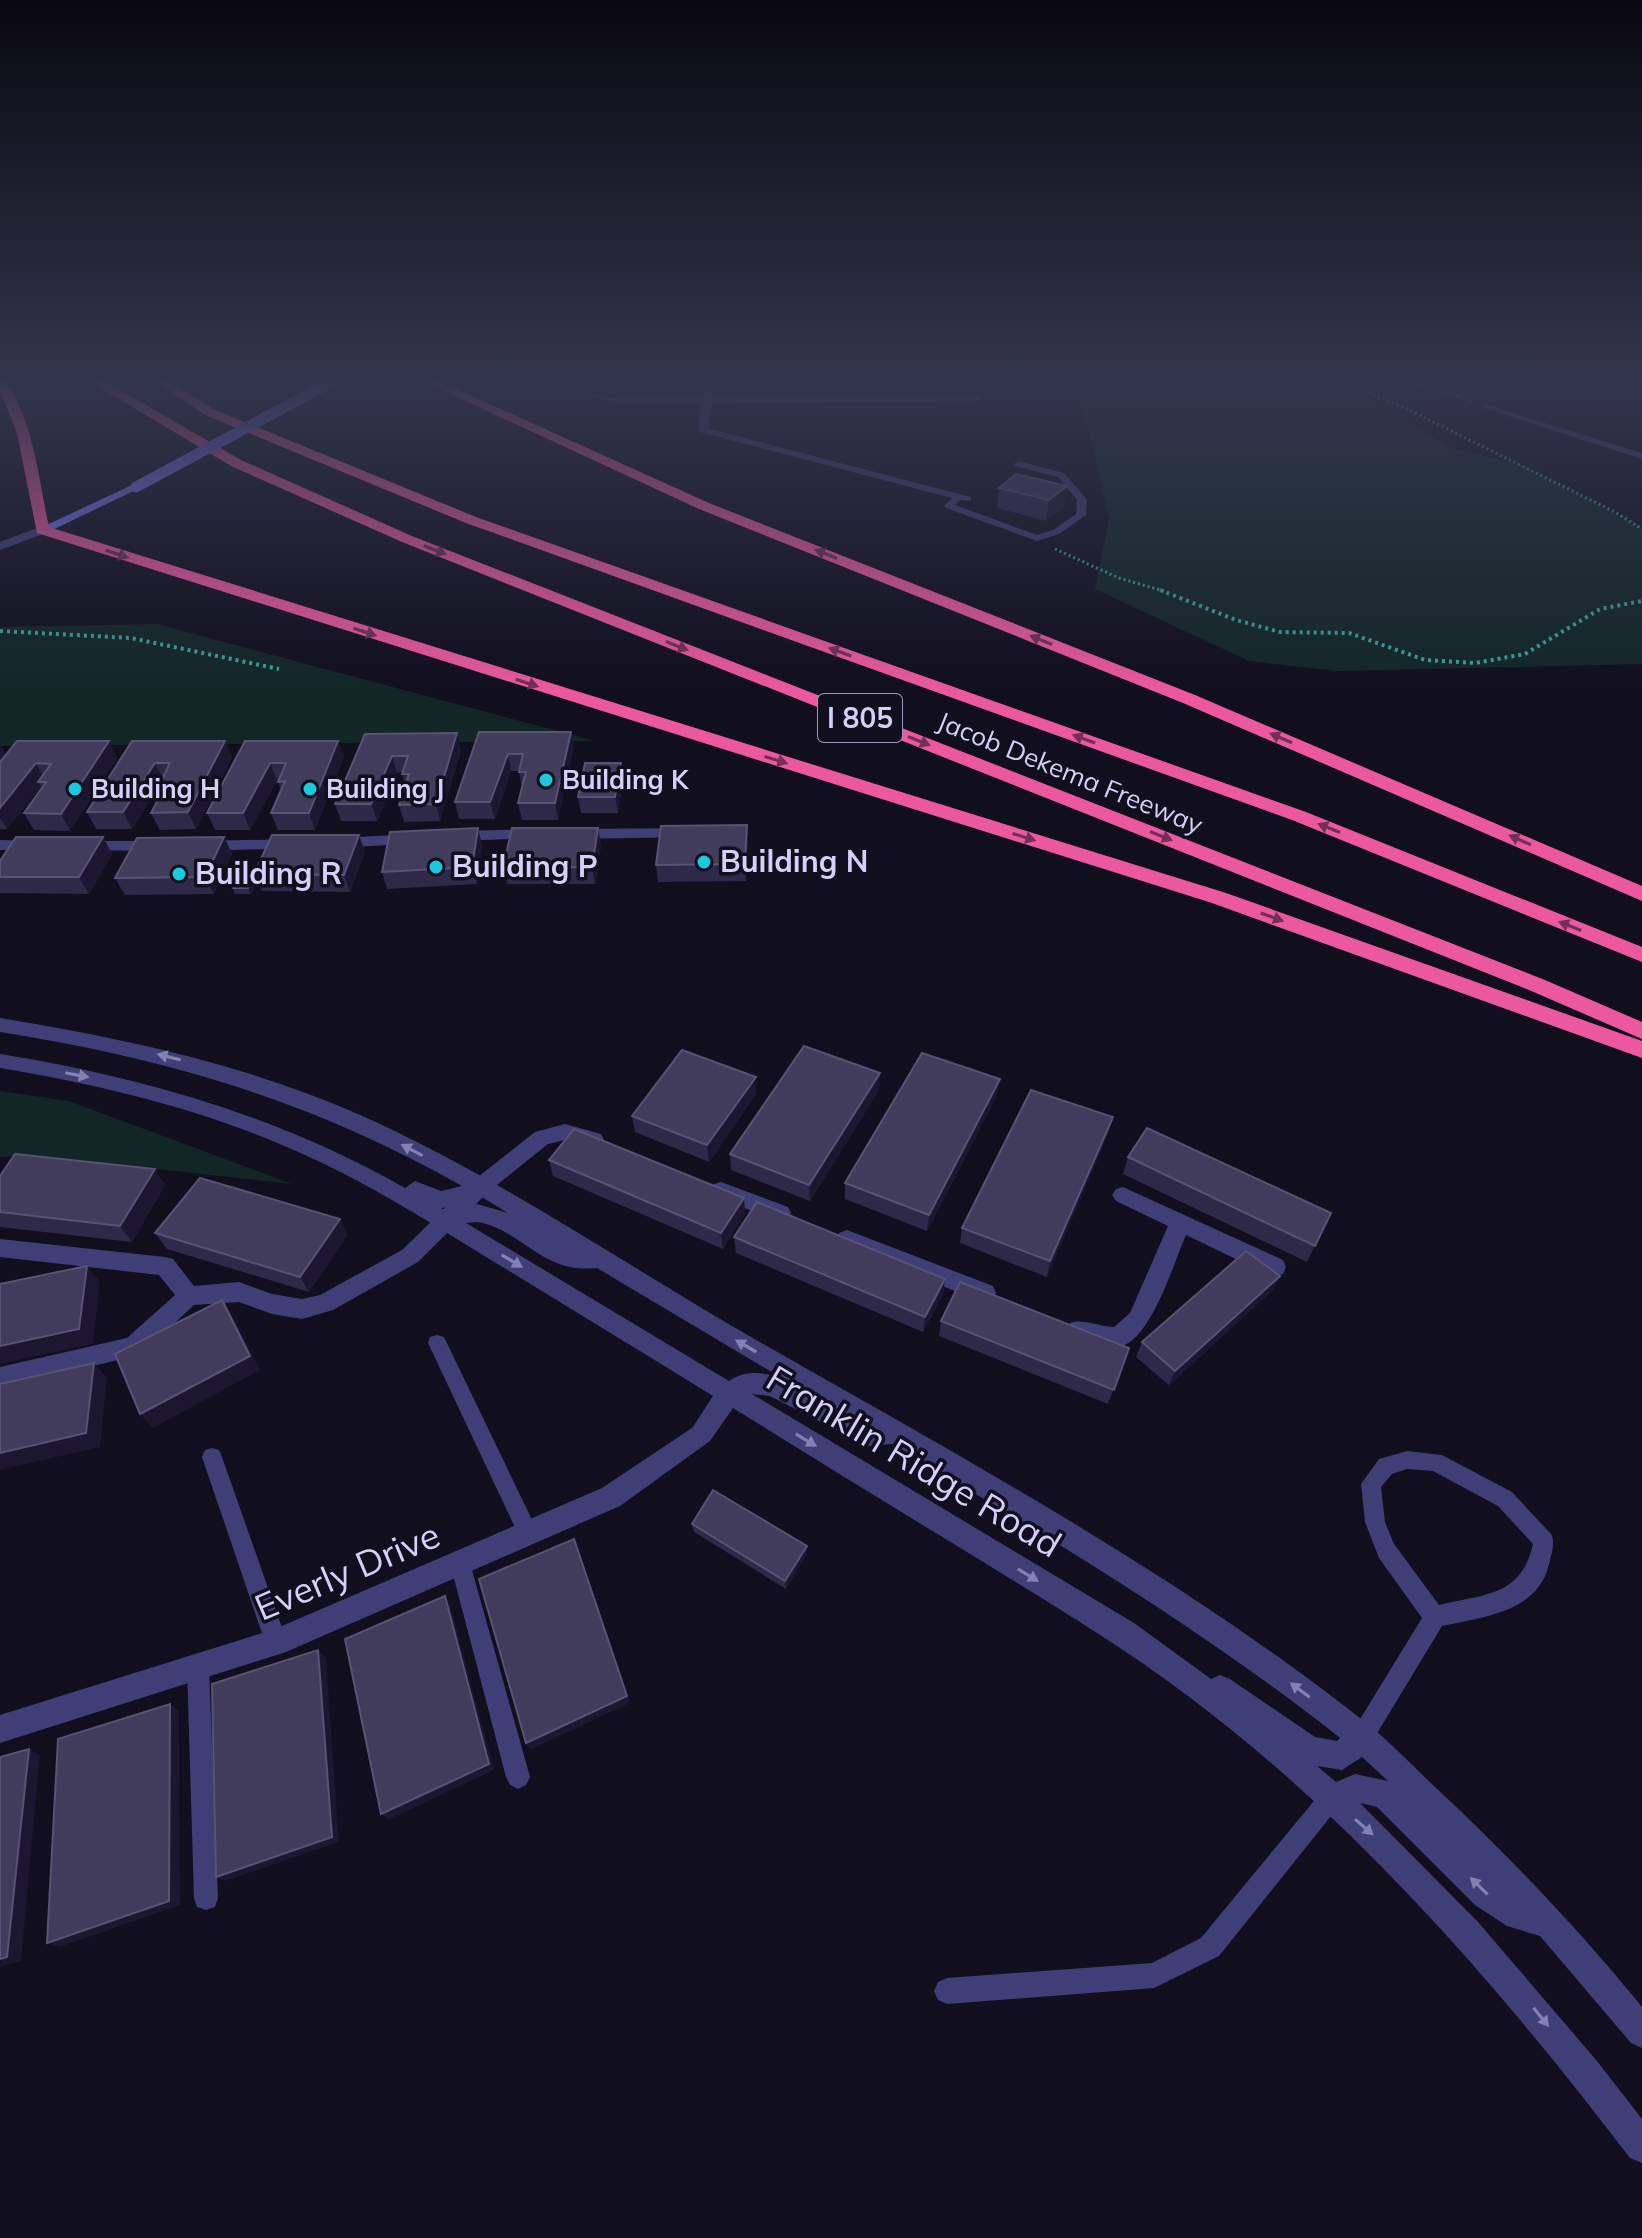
<svg xmlns="http://www.w3.org/2000/svg" width="1642" height="2238" font-family="Mulish,sans-serif">
	<style>
		.green { fill: #122626 }
		.lines { fill: none; stroke-linecap: round; stroke-linejoin: round }
		.path-far1 { stroke: #3aa39c; stroke-width: 3; stroke-dasharray: 2 3; stroke-linecap: butt }
		.path { stroke: #3aa39c; stroke-width: 4; stroke-dasharray: 3 4; stroke-linecap: butt }
		.service { fill: #403e77; fill-rule: evenodd }
		.minor { fill: #403e77; fill-rule: evenodd }
		.tertiary { fill: #403e77; fill-rule: evenodd }
		.secondary { fill: #7471ef; fill-rule: evenodd }
		.motorway { fill: #ec589f; fill-rule: evenodd }
		.secondary-bridge { stroke: #7471ef; stroke-width: 11 }
		.wall { fill: #2f2949 }
		.shaded-wall { fill: #1c1630 }
		.building { fill: #413b5c; stroke: #585275; stroke-width: 2 }
		.oneway { fill: #742f58 }
		.oneway2 { fill: #8380b2 }
		.poi-dot { fill: #19c9dc; stroke: #110e1d; stroke-width: 3 }
		.labels { text-anchor: middle; stroke-width: 7; stroke-linejoin: round; paint-order: stroke }
		.far-street-label { font-size: 26px; fill: #d4d0fa; stroke: #110e1d }
		.far-poi-label { font-size: 26px; font-weight: bold; fill: #d4d0fa; stroke: #110e1d; text-anchor: start }
		.shield { fill: #110e1d; stroke: #9a96b8; stroke-width: 2 }
		.shield-label { font-size: 28px; font-weight: bold; fill: #d4d0fa }
		.poi-label { font-size: 30px; font-weight: bold; fill: #d4d0fa; stroke: #110e1d; text-anchor: start }
		.near-street-label { font-size: 36px; fill: #d4d0fa; stroke: #110e1d }
	</style>
	<rect width="100%" height="100%" fill="#110e1d"/>
	<g class="green">
		<path d="M1073 378H1327L1456 450 1517 463 1642 527V664L1337 671 1249 661 1095 589 1109 518 1089 431Z"/>
		<path d="M157 624 595 741 0 746V627Z"/>
		<path d="M0 1091 69 1101 292 1184 39 1156 0 1157Z"/>
	</g>
	<g class="lines">
		<g class="path-far1">
			<path d="M1332 378 1407 409 1615 512 1642 529"/>
			<path d="M1399 378 1475 402"/>
			<path d="M1055 549 1119 578 1167 592"/>
		</g>
		<g class="path">
			<path d="M1160 590 1236 620 1280 632 1349 633 1425 660 1475 663 1525 654 1600 609 1642 601"/>
			<path d="M0 631 131 638 279 669"/>
		</g>
		<g class="service">
			<path d="M592 393 621 400 617 402 595 397Z"/>
			<path d="M1484 404 1642 453V459L1484 408Z"/>
			<path d="M703 427 971 497V501L960 500 955 505 1037 535 1053 530 1076 514 1077 500 1058 477 1015 466 1014 464 1018 461 1064 473 1087 500 1086 515 1059 534 1037 541 946 508 944 506 952 498 700 432V428Z"/>
			<path d="M437 1335 444 1337 535 1526 538 1533 535 1540 528 1543 521 1540 428 1343 430 1337Z"/>
			<path d="M212 1448 219 1450 222 1457 287 1642 284 1650 276 1653 268 1650 265 1642 202 1457 205 1450Z"/>
			<path d="M1407 1451 1442 1455 1512 1492 1551 1534C1556 1544 1551 1554 1549 1564 1538 1613 1481 1617 1442 1626L1370 1745 1362 1748 1354 1745 1351 1737 1354 1729 1422 1618 1379 1558 1365 1522 1361 1484 1379 1459ZM1407 1469 1433 1471 1498 1506 1533 1544C1521 1597 1485 1594 1439 1605L1394 1544 1385 1522 1381 1487 1392 1474Z"/>
			<path d="M460 1553 467 1556 470 1563 530 1777 526 1785 518 1789 510 1785 506 1777 450 1563 453 1556Z"/>
			<path d="M198 1656 206 1659 209 1667 218 1898 215 1907 206 1910 197 1907 194 1898 187 1667 190 1659Z"/>
			<path d="M1331 1786 1339 1790 1343 1798 1339 1806 1219 1956 1154 1988 947 2004 938 2000 934 1991 938 1982 947 1978 1152 1963 1201 1938 1323 1790Z"/>
		</g>
		<g class="minor">
			<path d="M710 378H720L713 396 977 395 982 398 977 401 712 403 708 430 703 433 698 430 701 403H617L612 400 617 397 703 396Z"/>
			<path d="M688 828 696 833 694 837 572 839 564 834 572 829Z"/>
			<path d="M536 829 544 834 542 838 456 841 448 836 456 831Z"/>
			<path d="M416 834 422 835V843L336 848 328 843 336 838Z"/>
			<path d="M296 839 304 844 302 848 200 851 192 846 200 841Z"/>
			<path d="M0 840 36 841 44 846 36 851 0 850Z"/>
			<path d="M80 841H160L168 846 160 851 74 850 72 846Z"/>
			<path d="M565 1124 601 1134 604 1140 601 1146 594 1148 565 1140 548 1144 488 1192 418 1262 333 1310 302 1319 272 1314 239 1302 194 1305 142 1354 0 1389V1367L127 1338 175 1295 159 1275 0 1257V1239L165 1257 173 1259 194 1286 239 1282 272 1294 302 1299 320 1295 402 1250 474 1180 535 1132Z"/>
			<path d="M721 1182 788 1207 791 1213 788 1219 780 1222 714 1196 711 1190 714 1184Z"/>
			<path d="M1123 1187 1283 1260 1286 1267 1283 1274 1275 1276 1267 1274 1186 1235C1174 1262 1151 1341 1119 1347 1102 1350 1086 1343 1070 1337L1067 1330 1070 1323C1083 1318 1100 1327 1114 1327L1130 1313 1168 1226 1116 1201 1112 1195 1116 1189Z"/>
			<path d="M847 1230 993 1286 996 1293 993 1300 985 1303 839 1245 836 1239 839 1233Z"/>
			<path d="M701 1422 710 1425 713 1433 710 1441 620 1506 286 1652 0 1743V1715L275 1629 602 1488Z"/>
		</g>
		<g class="tertiary">
			<path d="M42 526 46 527V533L0 550V542Z"/>
			<path d="M0 1018C122 1038 244 1064 358 1114 498 1176 625 1265 758 1341 965 1459 1183 1577 1370 1726 1392 1744 1413 1766 1434 1786 1508 1855 1578 1928 1642 2007V2048L1631 2043 1540 1936 1507 1926 1475 1905 1377 1807 1360 1803 1478 1922 1597 2061 1642 2119V2163L1630 2158C1500 1988 1360 1825 1188 1696 1122 1646 1051 1604 980 1560 898 1510 815 1459 733 1408L710 1441 701 1444 692 1441 689 1433 713 1396C638 1350 562 1303 486 1257 425 1219 363 1180 296 1151 202 1109 102 1085 0 1068V1054C142 1077 279 1116 405 1188L415 1181 441 1191 462 1186C311 1101 170 1059 0 1032ZM480 1196 508 1213 477 1204 447 1211 441 1208 455 1207ZM477 1222C522 1229 541 1274 597 1268L785 1380C767 1372 746 1369 729 1381L466 1223ZM752 1394 770 1396 867 1446 892 1444C1045 1535 1200 1627 1340 1738L1337 1741 1315 1737 1230 1679 1220 1675 1211 1679 1134 1623ZM1362 1757 1388 1781 1355 1774 1336 1782 1317 1766 1342 1770Z"/>
		</g>
		<g class="secondary">
			<path d="M327 378H339L328 388H320V384Z"/>
			<path d="M132 485 142 487 46 533 36 530Z"/>
		</g>
		<g class="motorway">
			<path d="M0 378H4C34 423 38 476 49 527L1226 893 1642 1041V1058L1212 903 37 533 17 433 0 391Z"/>
			<path d="M84 378H99L241 460 412 536 1545 980 1642 1022V1039L1529 990 402 542 231 466Z"/>
			<path d="M152 378H166L213 409 476 517 1306 812 1642 947V962L1292 820 466 523 205 415Z"/>
			<path d="M416 378H432L709 503 1195 695 1642 886V901L1183 703 699 509Z"/>
		</g>
		<path class="secondary-bridge" d="M136 487 324 386"/>
	</g>
	<g class="wall">
		<path d="M1016 474 1064 506 1046 521 997 508 999 488Z"/>
		<path d="M479 732H571L573 749 558 820H522L518 803 522 788 519 771H511L495 819H459L455 802Z"/>
		<path d="M365 734 461 750 440 821 404 822 399 805 405 785 402 772 397 773 377 821H341L335 804Z"/>
		<path d="M132 741H225L232 757 196 829 160 830 151 813 164 789 161 782 132 829H96L87 812Z"/>
		<path d="M245 741H338L344 757 315 830H278L271 813 281 791 278 780H277L250 830H215L207 813Z"/>
		<path d="M0 745 6 755 117 758 70 831 34 830 24 813 42 788 41 786 7 829H0Z"/>
		<path d="M623 780 618 813H581L578 797Z"/>
		<path d="M103 837 112 854 89 894 0 893V861Z"/>
		<path d="M224 837 232 854 214 894 125 895 115 878Z"/>
		<path d="M748 842 746 881 658 882 656 865Z"/>
		<path d="M482 845 477 884 387 889 382 872Z"/>
		<path d="M601 845 595 884H507L503 868Z"/>
		<path d="M365 852 350 892 262 891 254 874Z"/>
		<path d="M252 880 255 886 251 894H235L233 888Z"/>
		<path d="M879 1090 810 1201 731 1170 730 1154Z"/>
		<path d="M756 1094 709 1162 635 1132 632 1116Z"/>
		<path d="M997 1096 927 1231 845 1199V1183Z"/>
		<path d="M1113 1117 1108 1134 1047 1277 960 1243 962 1228Z"/>
		<path d="M1128 1157 1331 1213 1307 1262 1123 1174Z"/>
		<path d="M549 1160 744 1198 745 1214 723 1249 553 1176Z"/>
		<path d="M0 1176 165 1185 132 1242 0 1227Z"/>
		<path d="M155 1233 348 1235 309 1292 167 1249Z"/>
		<path d="M734 1237 945 1279 943 1294 923 1332 736 1253Z"/>
		<path d="M1280 1276 1272 1291 1169 1385 1136 1357 1142 1342Z"/>
		<path d="M941 1321 1129 1348 1108 1404 939 1336Z"/>
		<path d="M692 1524 807 1554 786 1589 694 1532Z"/>
	</g>
	<g class="shaded-wall">
		<path d="M1067 486 1064 506 1046 521 1049 500Z"/>
		<path d="M571 732 573 749 558 820 555 803Z"/>
		<path d="M457 733 461 750 440 821 436 804Z"/>
		<path d="M109 741 117 758 70 831 61 814Z"/>
		<path d="M225 741 232 757 196 829 188 812Z"/>
		<path d="M338 741 344 757 315 830 309 813Z"/>
		<path d="M0 745 7 757 0 766Z"/>
		<path d="M508 754 511 771 495 819 490 802Z"/>
		<path d="M392 756 397 773 377 821 371 804Z"/>
		<path d="M36 763 45 780 38 782 41 786 7 829 0 818V808Z"/>
		<path d="M155 763 163 780 132 829 123 812Z"/>
		<path d="M270 763 277 780 250 830 243 813Z"/>
		<path d="M621 763 623 780 618 813 615 797Z"/>
		<path d="M747 825 748 842 746 881 745 864Z"/>
		<path d="M478 828 482 845 477 884 472 867Z"/>
		<path d="M598 828 601 845 595 884 592 867Z"/>
		<path d="M359 835 365 852 350 892 344 875Z"/>
		<path d="M103 837 112 854 89 894 79 877Z"/>
		<path d="M224 837 232 854 214 894 205 877Z"/>
		<path d="M252 880 255 886 251 894 248 888Z"/>
		<path d="M880 1073 879 1090 810 1201 809 1185Z"/>
		<path d="M756 1077V1094L709 1162 707 1145Z"/>
		<path d="M1000 1079 997 1096 927 1231 929 1215Z"/>
		<path d="M1113 1117 1108 1134 1047 1277 1050 1261Z"/>
		<path d="M155 1169 165 1185 132 1242 120 1226Z"/>
		<path d="M744 1198 745 1214 723 1249 721 1233Z"/>
		<path d="M340 1219 348 1235 309 1292 300 1277Z"/>
		<path d="M87 1266 100 1282 93 1344 0 1364V1346Z"/>
		<path d="M1280 1276 1272 1291 1169 1385 1175 1371Z"/>
		<path d="M945 1279 943 1294 923 1332 925 1317Z"/>
		<path d="M222 1300 232 1315 260 1370 153 1428 140 1414Z"/>
		<path d="M94 1363 107 1378 100 1447 0 1470V1453Z"/>
		<path d="M807 1546V1554L786 1589 785 1581Z"/>
		<path d="M577 1547 630 1703 530 1750 526 1743Z"/>
		<path d="M445 1596 450 1604 494 1770 388 1820 381 1814Z"/>
		<path d="M318 1650 326 1658 339 1842 225 1881 216 1877Z"/>
		<path d="M170 1704 179 1711 180 1905 60 1947 47 1943Z"/>
		<path d="M29 1749 40 1755 21 1961 0 1967Z"/>
	</g>
	<g class="building">
		<path d="M1016 474 1067 486 1049 500 999 488Z"/>
		<path d="M479 732H571L555 803H518L526 772H519L523 754H508L490 802H455Z"/>
		<path d="M457 733 436 804 399 805 409 774H402L408 756H392L371 804H335L365 734Z"/>
		<path d="M17 741H109L61 814 24 813 46 782H38L51 764 36 763 0 808V762Z"/>
		<path d="M132 741H225L188 812 151 813 168 781H161L170 763H155L123 812H87Z"/>
		<path d="M245 741H338L309 813H271L285 781 278 782 286 763H270L243 813H207Z"/>
		<path d="M585 763H621L615 797H578Z"/>
		<path d="M747 825 745 864 656 865 661 826Z"/>
		<path d="M478 828 472 867 382 872 390 832Z"/>
		<path d="M512 828H598L592 867 503 868Z"/>
		<path d="M272 835H359L344 875 254 874Z"/>
		<path d="M16 837H103L79 877H0V861Z"/>
		<path d="M224 837 205 877 115 878 137 838Z"/>
		<path d="M236 880H252L248 888H233Z"/>
		<path d="M804 1046 880 1073 809 1185 730 1154Z"/>
		<path d="M682 1050 756 1077 707 1145 632 1116Z"/>
		<path d="M922 1053 1000 1079 929 1215 845 1183Z"/>
		<path d="M1031 1090 1113 1117 1050 1261 962 1228Z"/>
		<path d="M1147 1128 1331 1213 1315 1246 1128 1157Z"/>
		<path d="M574 1129 744 1198 721 1233 549 1160Z"/>
		<path d="M15 1154 155 1169 120 1226 0 1212V1176Z"/>
		<path d="M200 1178 340 1219 300 1277 155 1233Z"/>
		<path d="M757 1202 945 1279 925 1317 734 1237Z"/>
		<path d="M1246 1251 1280 1276 1175 1371 1142 1342Z"/>
		<path d="M87 1266 79 1329 0 1346V1284Z"/>
		<path d="M960 1282 1129 1348 1114 1390 941 1321Z"/>
		<path d="M222 1300 250 1356 140 1414 115 1354Z"/>
		<path d="M94 1363 86 1433 0 1453V1384Z"/>
		<path d="M713 1490 807 1546 785 1581 692 1524Z"/>
		<path d="M574 1539 627 1696 526 1743 479 1579Z"/>
		<path d="M445 1596 489 1764 381 1814 345 1639Z"/>
		<path d="M318 1650 332 1837 216 1877 212 1684Z"/>
		<path d="M170 1704 169 1901 47 1943 58 1739Z"/>
		<path d="M29 1749 7 1957 0 1959V1757Z"/>
	</g>
	<defs><path id="oneway-solid" d="M-6-.8H1V-3.2L6.5 0L1 3.2V.8H-6Z" transform="scale(2)"/></defs>
	<g class="oneway">
		<use href="#oneway-solid" transform="translate(435 550) rotate(22)"/>
		<use href="#oneway-solid" transform="translate(117 554) rotate(18)"/>
		<use href="#oneway-solid" transform="translate(826 554) rotate(-158)"/>
		<use href="#oneway-solid" transform="translate(365 632) rotate(18)"/>
		<use href="#oneway-solid" transform="translate(1041 640) rotate(-158)"/>
		<use href="#oneway-solid" transform="translate(677 646) rotate(22)"/>
		<use href="#oneway-solid" transform="translate(840 652) rotate(-160)"/>
		<use href="#oneway-solid" transform="translate(527 683) rotate(18)"/>
		<use href="#oneway-solid" transform="translate(1281 738) rotate(-157)"/>
		<use href="#oneway-solid" transform="translate(1084 739) rotate(-160)"/>
		<use href="#oneway-solid" transform="translate(919 741) rotate(22)"/>
		<use href="#oneway-solid" transform="translate(776 760) rotate(17)"/>
		<use href="#oneway-solid" transform="translate(1329 828) rotate(-158)"/>
		<use href="#oneway-solid" transform="translate(1161 836) rotate(22)"/>
		<use href="#oneway-solid" transform="translate(1024 837) rotate(17)"/>
		<use href="#oneway-solid" transform="translate(1520 840) rotate(-156)"/>
		<use href="#oneway-solid" transform="translate(1272 917) rotate(20)"/>
		<use href="#oneway-solid" transform="translate(1570 926) rotate(-158)"/>
	</g>
	<g class="oneway2">
		<use href="#oneway-solid" transform="translate(169 1057) rotate(-166)"/>
		<use href="#oneway-solid" transform="translate(77 1075) rotate(11)"/>
		<use href="#oneway-solid" transform="translate(412 1150) rotate(-152)"/>
		<use href="#oneway-solid" transform="translate(512 1261) rotate(31)"/>
		<use href="#oneway-solid" transform="translate(746 1346) rotate(-150)"/>
		<use href="#oneway-solid" transform="translate(806 1440) rotate(31)"/>
		<use href="#oneway-solid" transform="translate(1028 1575) rotate(31)"/>
		<use href="#oneway-solid" transform="translate(1300 1690) rotate(-143)"/>
		<use href="#oneway-solid" transform="translate(1364 1827) rotate(41)"/>
		<use href="#oneway-solid" transform="translate(1479 1886) rotate(-136)"/>
		<use href="#oneway-solid" transform="translate(1541 2017) rotate(51)"/>
	</g>
	<linearGradient id="sky" x2="0" y2="1"><stop stop-color="#090810"/><stop offset="0.55" stop-color="#32364c"/><stop offset="1" stop-color="#32364c" stop-opacity="0"/></linearGradient>
	<rect width="1642" height="692" fill="url(#sky)"/>
	<g class="poi-dot">
		<circle cx="546" cy="780" r="8"/>
		<circle cx="75" cy="789" r="8"/>
		<circle cx="310" cy="789" r="8"/>
		<circle cx="704" cy="862" r="8"/>
		<circle cx="436" cy="867" r="8"/>
		<circle cx="179" cy="874" r="8"/>
	</g>
	<g class="labels">
		<g class="far-street-label">
			<text transform="translate(1070 773) rotate(22)" y="9">Jacob Dekema Freeway</text>
		</g>
		<g class="far-poi-label">
			<text x="562" y="789">Building K</text>
			<text x="91" y="798">Building H</text>
			<text x="326" y="798">Building J</text>
		</g>
		<rect class="shield" x="818" y="694" width="84" height="48" rx="6"/>
		<g class="shield-label">
			<text x="860" y="728">I 805</text>
		</g>
		<g class="poi-label">
			<text x="720" y="872">Building N</text>
			<text x="452" y="877">Building P</text>
			<text x="195" y="884">Building R</text>
		</g>
		<g class="near-street-label">
			<text transform="translate(914 1461) rotate(31)" y="13">Franklin Ridge Road</text>
			<text transform="translate(347 1571) rotate(-23)" y="13">Everly Drive</text>
		</g>
	</g>
</svg>
